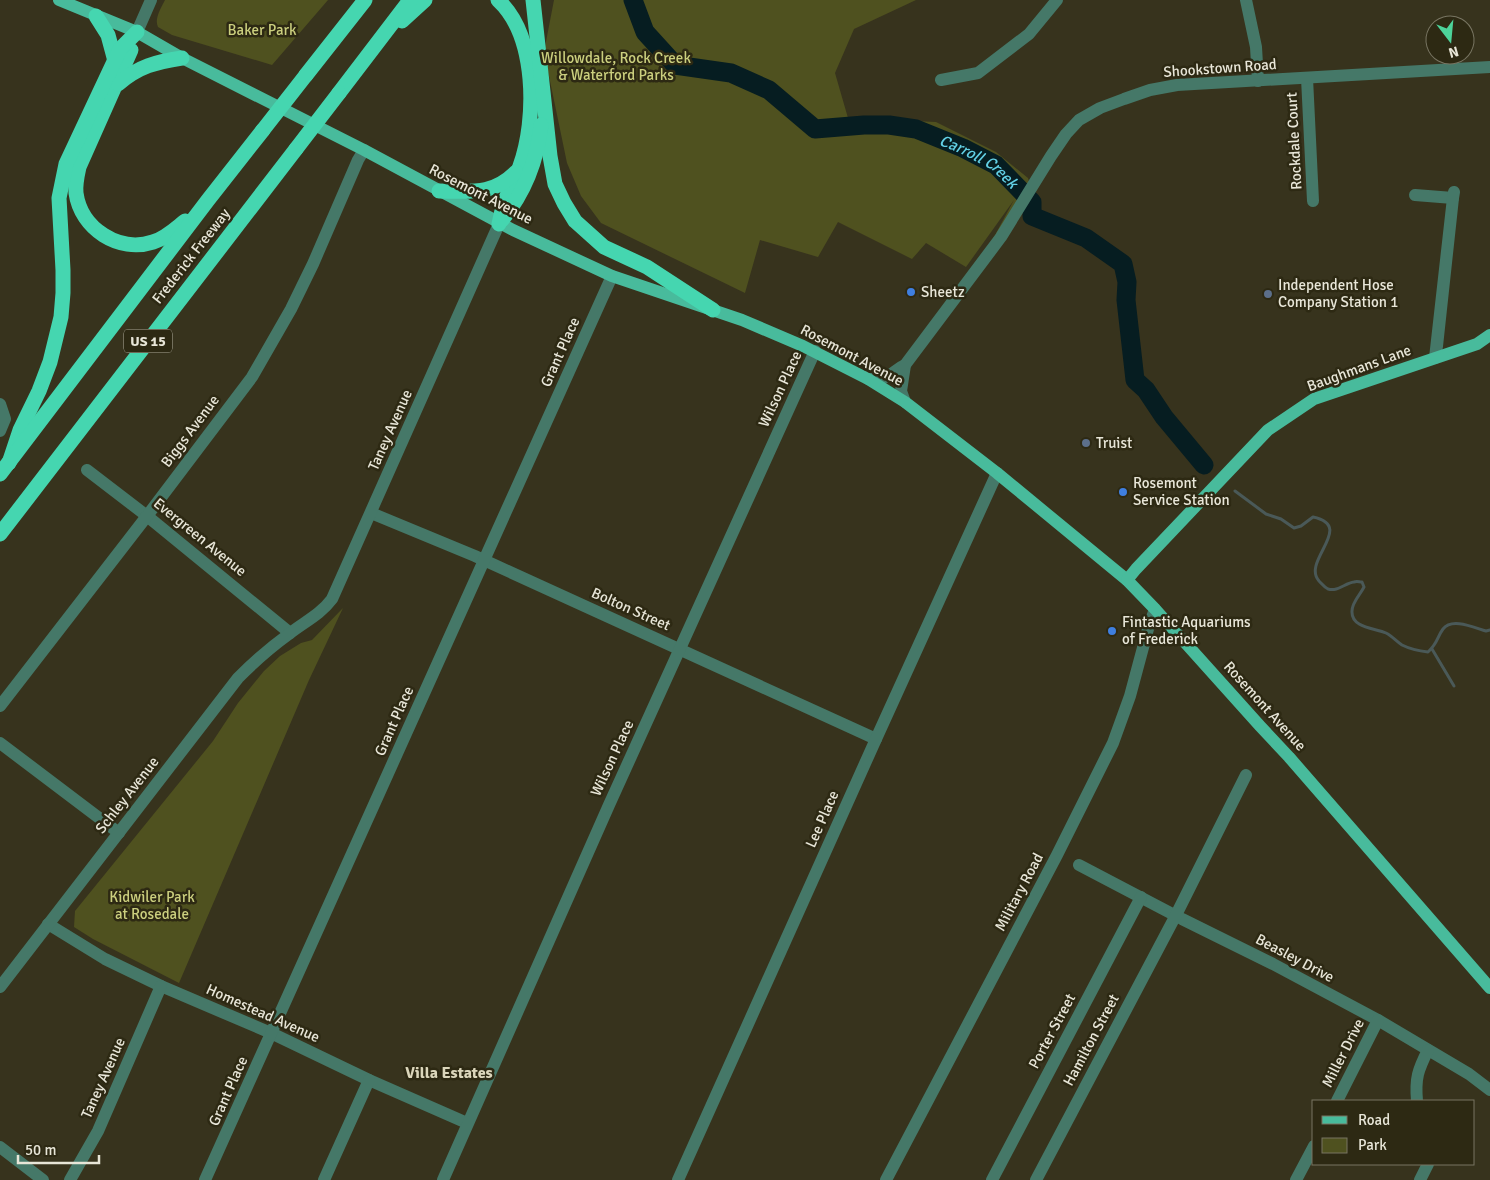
<svg xmlns="http://www.w3.org/2000/svg" width="1490" height="1180" font-family="Signika,sans-serif">
	<style>
		.green { fill: #4f511f }
		.lines { fill: none; stroke-linecap: round; stroke-linejoin: round }
		.stream { stroke: #4a5958; stroke-width: 3 }
		.river { stroke: #061d21; stroke-width: 19 }
		.minor { stroke: #457868; stroke-width: 12 }
		.major { stroke: #48bb9c; stroke-width: 12 }
		.highway { stroke: #45d6b0; stroke-width: 15 }
		.highway-bridge { stroke: #45d6b0; stroke-width: 15 }
		.shop-dot { fill: #3f7fe0; stroke: #2d2913; stroke-width: 2 }
		.service-dot { fill: #5c6f8a; stroke: #2d2913; stroke-width: 2 }
		.labels { text-anchor: middle; stroke-width: 5; stroke-linejoin: round; paint-order: stroke }
		.shield { fill: #2d2913; stroke: #b0ad9d; stroke-width: 1 }
		.shield-label { font-size: 14px; font-weight: bold; fill: #e8e6d8 }
		.park-label { font-size: 15px; fill: #cbcf7e; stroke: #2d2913 }
		.street-label { font-size: 15px; fill: #e8e6d8; stroke: #2d2913 }
		.poi-label { font-size: 15px; fill: #e8e6d8; stroke: #2d2913; text-anchor: start }
		.water-label { font-size: 16px; font-style: italic; fill: #62d0e5; stroke: #2d2913 }
		.neighbourhood-label { font-size: 16px; font-weight: bold; fill: #dbd6bb; stroke: #2d2913 }
	</style>
	<rect width="100%" height="100%" fill="#37331d"/>
	<g class="green">
		<path d="M165 0H328L272 65 172 35 158 27C154 19 161 8 165 0Z"/>
		<path d="M554 0H916L854 29 835 73 848 118 936 122 996 152 1028 178 1031 188 975 272 1014 200 966 267 926 243 912 259 838 222 818 257 760 240 745 293 601 223 581 196 567 163 544 52Z"/>
		<path d="M343 608 309 680 179 983 93 939 74 927 75 911 213 741 238 703 264 671 280 656 301 643 312 640Z"/>
	</g>
	<g class="lines">
		<g class="stream">
			<path d="M1235 491 1266 514 1281 519 1294 528 1301 526 1313 517C1356 526 1301 561 1319 581 1322 584 1324 587 1328 589 1338 592 1345 583 1354 582 1357 581 1359 582 1362 582L1364 587C1360 595 1352 602 1352 611 1351 628 1375 628 1386 633 1392 636 1396 641 1402 645 1410 649 1419 651 1428 652 1438 643 1437 637 1443 629 1452 617 1475 628 1486 631L1490 630"/>
			<path d="M1432 649 1454 686"/>
		</g>
		<path class="river" id="s1" d="M633 0 645 32 675 65 731 73 769 90 815 129 864 125H889L916 129 963 148 996 165 1032 202V216L1086 238 1123 264 1127 282 1126 300 1135 380 1146 390 1164 417 1204 465"/>
		<g class="minor">
			<path d="M1246 0 1256 47 1258 81"/>
			<path d="M137 32 151 0"/>
			<path d="M1307 78 1313 201"/>
			<path d="M941 80 978 73 1029 34 1057 0"/>
			<path d="M1415 195 1453 198"/>
			<path d="M1453 198 1437 346 1435 358 1453 198 1454 192 1453 198"/>
			<path d="M868 379C875 379 882 380 888 376 895 372 898 368 905 365"/>
			<path d="M905 402 901 391 905 365 1001 237 1051 156 1066 134 1079 120 1100 108 1124 99 1150 90 1177 85 1490 67"/>
			<path d="M0 404 5 419 0 431"/>
			<path d="M87 470 147 516 290 633"/>
			<path d="M371 513 475 556 876 739"/>
			<path d="M0 706 147 516 252 377 291 309 313 264 358 160 364 150"/>
			<path d="M0 743 119 833"/>
			<path d="M1079 865 1182 919 1273 964 1378 1020 1469 1074 1490 1090"/>
			<path d="M48 924 105 959 161 986 271 1033 369 1080 467 1123"/>
			<path d="M0 987 238 678C254 662 271 647 289 634 304 622 320 615 332 599L499 224"/>
			<path d="M1337 1101 1378 1020"/>
			<path d="M1417 1101C1415 1078 1418 1070 1428 1050"/>
			<path d="M0 1147 43 1180"/>
			<path d="M70 1180 98 1131 161 986"/>
			<path d="M205 1180 612 276"/>
			<path d="M324 1180 369 1080"/>
			<path d="M443 1180 609 805 815 351"/>
			<path d="M678 1180 876 739 997 473"/>
			<path d="M886 1180 1057 855 1113 743 1130 696 1148 629 1155 609"/>
			<path d="M992 1180 1141 897"/>
			<path d="M1036 1180 1176 915 1246 775"/>
			<path d="M1296 1180 1314 1146"/>
			<path d="M1420 1180 1428 1164"/>
		</g>
		<g class="major">
			<path d="M59 0 137 32 182 58 364 150 513 230 612 276 742 320 803 346 868 379 905 402 997 473 1127 580 1155 609 1260 726 1289 757 1490 988"/>
			<path d="M1127 580 1136 569 1268 430 1314 399 1477 344 1490 335"/>
		</g>
		<g class="highway">
			<path d="M498 0C537 36 537 119 520 166 516 178 509 189 505 201 502 208 501 216 499 224"/>
			<path d="M533 0 550 156 555 184 564 203 575 221 604 247 647 267 713 310"/>
			<path d="M96 16 108 35 115 61"/>
			<path d="M402 21 425 0"/>
			<path d="M131 50 79 167C77 176 75 184 76 193 81 229 119 253 153 242 166 238 175 229 185 221"/>
			<path d="M306 75 365 0"/>
			<path d="M118 84C139 66 156 62 182 58"/>
			<path d="M339 93 410 0"/>
			<path d="M439 191C470 191 492 196 516 172"/>
			<path d="M502 220C525 192 537 161 541 125"/>
			<path d="M9 463 20 430 39 391 50 362 61 317 63 293V270L59 198 66 164 120 49 137 32"/>
			<path d="M0 474 208 200 263 130"/>
			<path d="M0 534 296 149"/>
		</g>
		<g class="highway-bridge">
			<path d="M263 130 306 75"/>
			<path d="M296 149 339 93"/>
		</g>
	</g>
	<g class="shop-dot">
		<circle cx="911" cy="292" r="5"/>
		<circle cx="1123" cy="492" r="5"/>
		<circle cx="1112" cy="631" r="5"/>
	</g>
	<g class="service-dot">
		<circle cx="1268" cy="294" r="5"/>
		<circle cx="1086" cy="443" r="5"/>
	</g>
	<g class="labels">
		<rect class="shield" x="124" y="329.5" width="48" height="23" rx="4"/>
		<g class="shield-label">
			<text x="148" y="346">US 15</text>
		</g>
		<g class="park-label">
			<text x="262" y="35">Baker Park</text>
			<text x="616" y="63">Willowdale, Rock Creek<tspan x="616" dy="17">&amp; Waterford Parks</tspan></text>
			<text x="152" y="902">Kidwiler Park<tspan x="152" dy="17">at Rosedale</tspan></text>
		</g>
		<g class="street-label">
			<text transform="translate(1220 68) rotate(-4)" y="5">Shookstown Road</text>
			<text transform="translate(1294 141) rotate(-93)" y="5">Rockdale Court</text>
			<text transform="translate(481 194) rotate(27)" y="5">Rosemont Avenue</text>
			<text transform="translate(191 256) rotate(-52)" y="5">Frederick Freeway</text>
			<text transform="translate(560 352) rotate(-66)" y="5">Grant Place</text>
			<text transform="translate(852 355) rotate(28)" y="5">Rosemont Avenue</text>
			<text transform="translate(1359 368) rotate(-20)" y="5">Baughmans Lane</text>
			<text transform="translate(780 389) rotate(-65)" y="5">Wilson Place</text>
			<text transform="translate(390 430) rotate(-66)" y="5">Taney Avenue</text>
			<text transform="translate(190 431) rotate(-53)" y="5">Biggs Avenue</text>
			<text transform="translate(200 537) rotate(39)" y="5">Evergreen Avenue</text>
			<text transform="translate(631 609) rotate(24)" y="5">Bolton Street</text>
			<text transform="translate(1265 706) rotate(48)" y="5">Rosemont Avenue</text>
			<text transform="translate(394 721) rotate(-66)" y="5">Grant Place</text>
			<text transform="translate(612 758) rotate(-65)" y="5">Wilson Place</text>
			<text transform="translate(127 795) rotate(-52)" y="5">Schley Avenue</text>
			<text transform="translate(822 819) rotate(-66)" y="5">Lee Place</text>
			<text transform="translate(1019 892) rotate(-62)" y="5">Military Road</text>
			<text transform="translate(1295 958) rotate(28)" y="5">Beasley Drive</text>
			<text transform="translate(263 1013) rotate(24)" y="5">Homestead Avenue</text>
			<text transform="translate(1052 1031) rotate(-62)" y="5">Porter Street</text>
			<text transform="translate(1091 1040) rotate(-62)" y="5">Hamilton Street</text>
			<text transform="translate(1343 1053) rotate(-63)" y="5">Miller Drive</text>
			<text transform="translate(103 1078) rotate(-66)" y="5">Taney Avenue</text>
			<text transform="translate(228 1091) rotate(-66)" y="5">Grant Place</text>
		</g>
		<g class="poi-label">
			<text x="1278" y="290">Independent Hose<tspan x="1278" dy="17">Company Station 1</tspan></text>
			<text x="921" y="297">Sheetz</text>
			<text x="1096" y="448">Truist</text>
			<text x="1133" y="488">Rosemont<tspan x="1133" dy="17">Service Station</tspan></text>
			<text x="1122" y="627">Fintastic Aquariums<tspan x="1122" dy="17">of Frederick</tspan></text>
		</g>
		<g class="water-label">
			<text dy="6" stroke="none"><textPath href="#s1" startOffset="410">Carroll Creek</textPath></text>
		</g>
		<g class="neighbourhood-label">
			<text x="449" y="1078">Villa Estates</text>
		</g>
	</g>
	<rect x="1312" y="1100" width="162" height="65" fill="#2d2913" stroke="#787562"/>
	<rect x="1322" y="1116" width="25" height="8" fill="#48bb9c" stroke="#787562"/>
	<text x="1358" y="1125" font-size="15" fill="#e8e6d8">Road</text>
	<rect x="1322" y="1138" width="25" height="15" fill="#4f511f" stroke="#787562"/>
	<text x="1358" y="1150" font-size="15" fill="#e8e6d8">Park</text>
	<g transform="translate(1450 40) rotate(164)"><circle r="24" fill="#2d2913" stroke="#787562"/>
	<path d="M0-4L9 19L0 12L-9 19Z" fill="#4dd39a"/>
	<text y="-8" font-size="14" font-weight="bold" text-anchor="middle" fill="#e8e6d8">N</text>
	</g>
	<path d="M18 1155v8h81v-8" fill="none" stroke="#e8e6d8" stroke-width="2.5"/>
	<text x="25" y="1155" font-size="15" fill="#e8e6d8" stroke="#2d2913" stroke-width="4" paint-order="stroke">50 m</text>
</svg>
